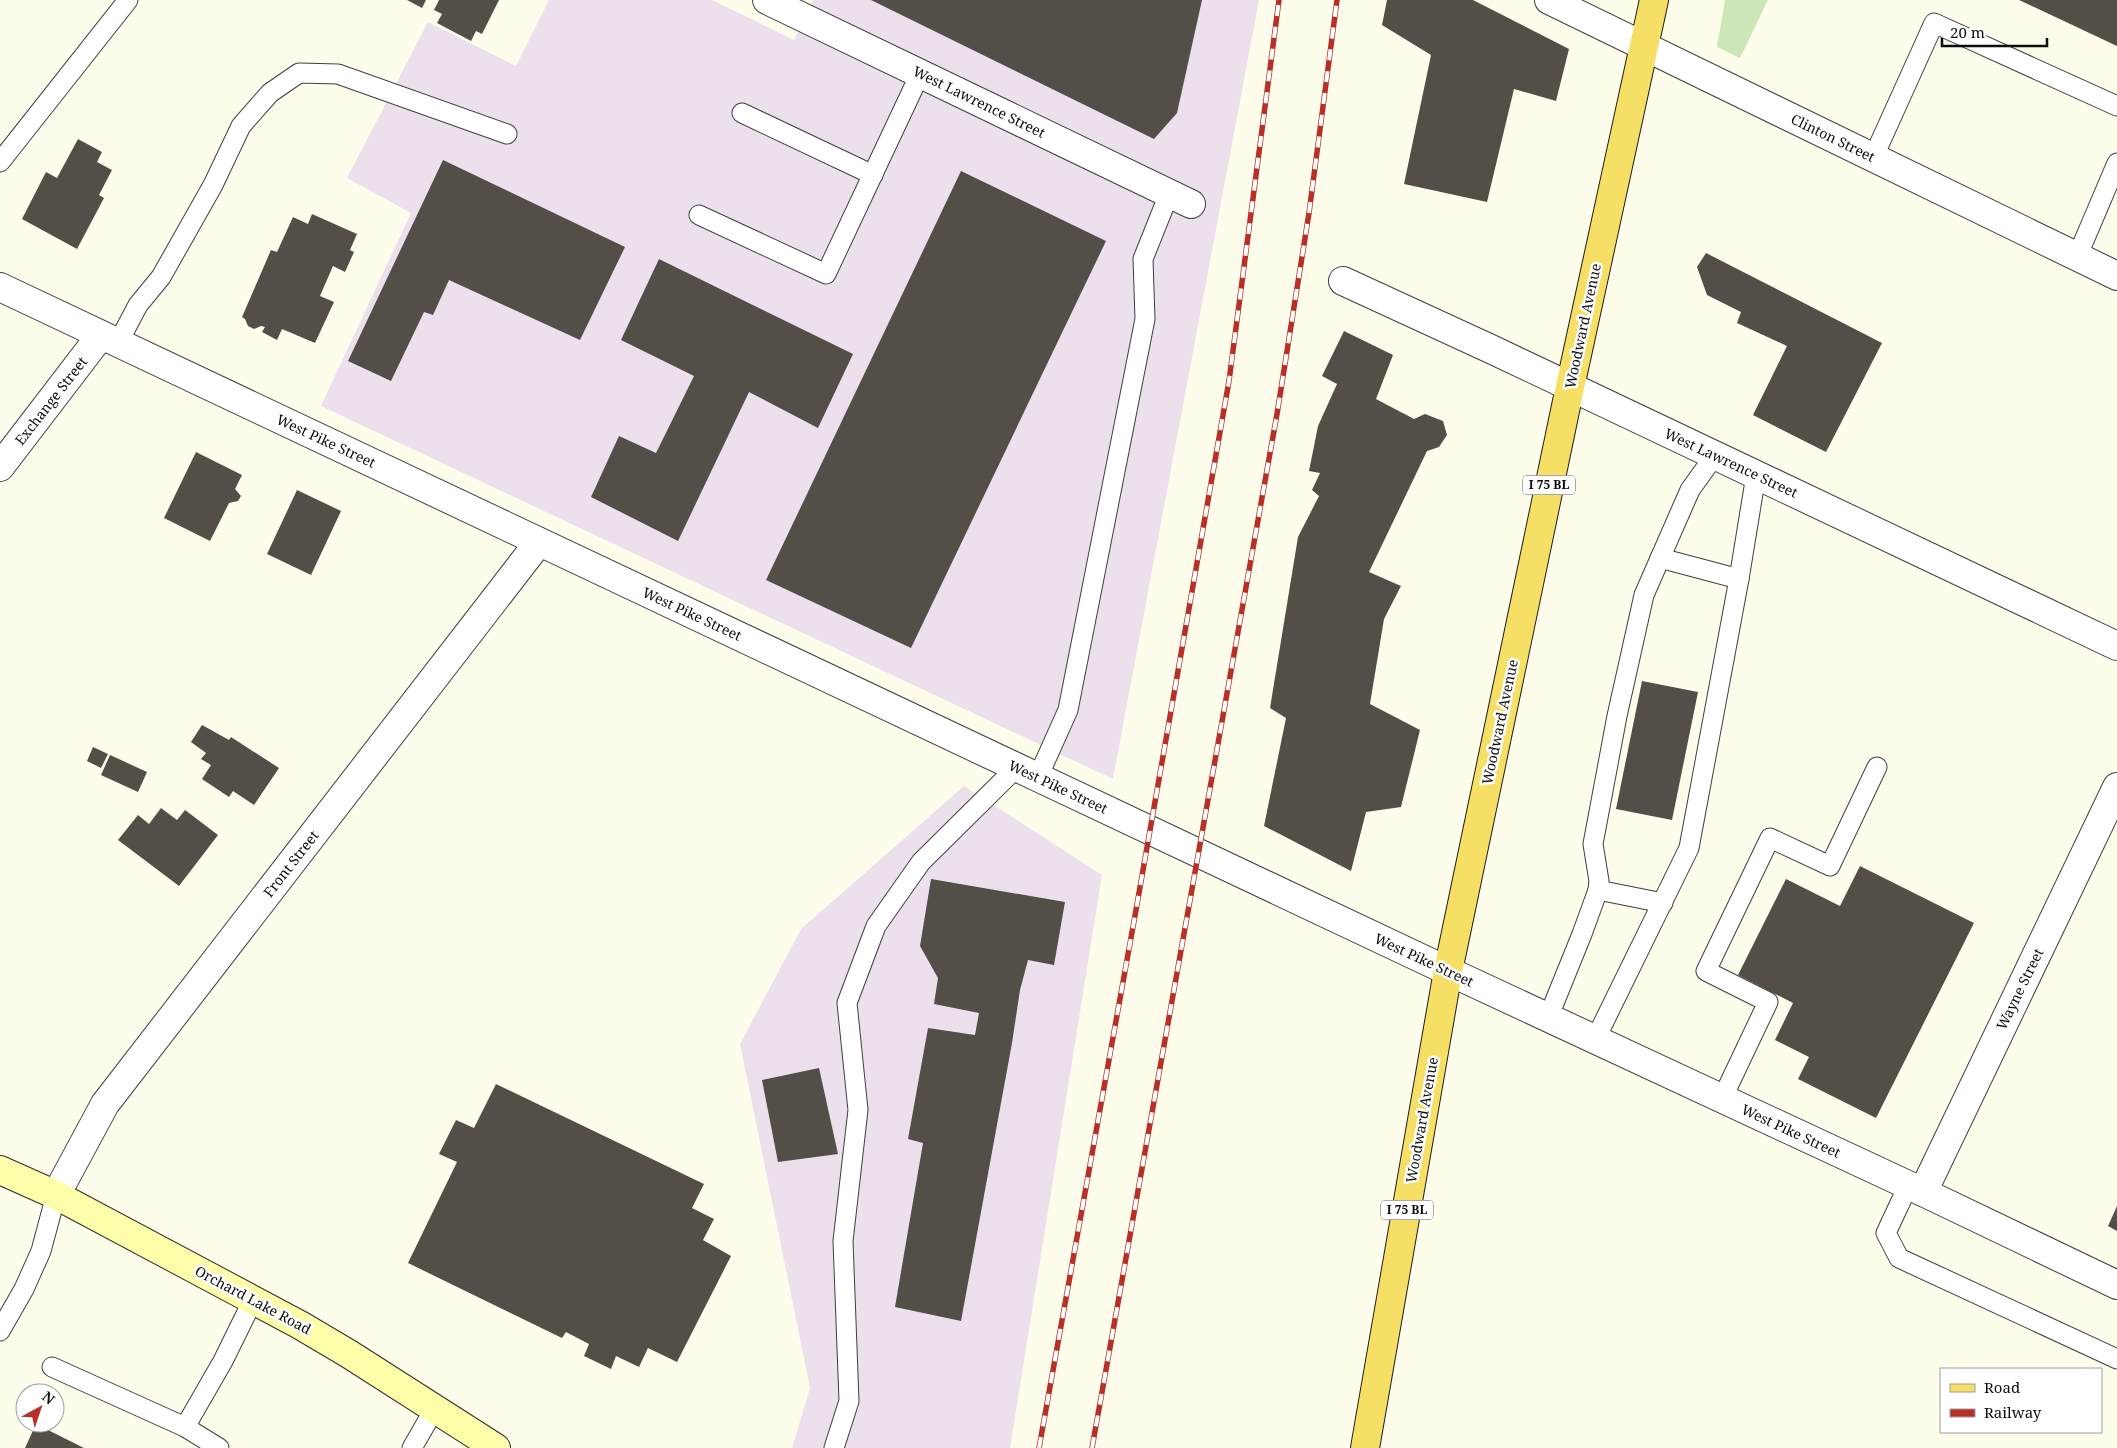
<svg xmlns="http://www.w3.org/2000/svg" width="2117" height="1448" font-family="'Noto Serif',serif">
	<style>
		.industrial { fill: #ebe0eb }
		.green { fill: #cbe7b7 }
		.building { fill: #544e49 }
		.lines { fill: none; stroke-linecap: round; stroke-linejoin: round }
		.service-casing { stroke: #3f3f3f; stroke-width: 21 }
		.minor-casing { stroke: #3f3f3f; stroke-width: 30 }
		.tertiary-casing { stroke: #3f3f3f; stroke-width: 30 }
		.secondary-casing { stroke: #2e2e2e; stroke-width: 30 }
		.primary-casing { stroke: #1d1d1d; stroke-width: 30 }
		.service { stroke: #fff; stroke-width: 19 }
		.minor { stroke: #fff; stroke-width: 28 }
		.tertiary { stroke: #fff; stroke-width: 28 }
		.secondary { stroke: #fdfca8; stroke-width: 28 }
		.primary { stroke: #f5e065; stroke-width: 28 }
		.rail-casing { stroke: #b82f28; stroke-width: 5.5 }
		.rail { stroke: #fff; stroke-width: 4; stroke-dasharray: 11; stroke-linecap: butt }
		.labels { text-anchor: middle; stroke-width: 5; stroke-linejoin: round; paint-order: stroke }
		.shield { fill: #fff; stroke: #555; stroke-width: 1 }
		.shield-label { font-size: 12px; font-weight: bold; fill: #0c0c0c }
		.street-label { font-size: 14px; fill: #0c0c0c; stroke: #fff }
	</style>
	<rect width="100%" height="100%" fill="#fefdeb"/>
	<g class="industrial">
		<path d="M549 0H712L794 40 813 0H1259L1113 779 321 406 411 213 347 178 428 22 516 66Z"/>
		<path d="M964 786 1102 875 1010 1448H792L810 1388 740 1044 801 929Z"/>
	</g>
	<path class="green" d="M1725 0H1768L1740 58 1717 47Z"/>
	<g class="building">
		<path d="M407 0H426L422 8Z"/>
		<path d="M439 0H499L482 34 476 31 471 41 437 23 442 14 434 10Z"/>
		<path d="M871 0H1202L1177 113 1154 139Z"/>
		<path d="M1387 0H1473L1569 49 1556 101 1514 89 1487 202 1404 184 1431 55 1382 25Z"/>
		<path d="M2019 0H2117V46Z"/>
		<path d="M78 139 102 152 97 162 112 170 99 195 104 198 77 249 22 219 46 172 57 178Z"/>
		<path d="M443 160 625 247 580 340 449 280 433 315 424 312 391 381 348 361Z"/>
		<path d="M961 171 1106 241 911 648 766 580Z"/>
		<path d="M312 214 357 234 350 250 354 252 345 272 333 266 320 296 334 302 315 343 282 329 277 340 262 332 265 327 261 326 254 329 248 326 245 319 242 317 271 250 277 252 293 217 308 224Z"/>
		<path d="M1706 253 1882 343 1826 452 1753 415 1787 346 1737 323 1741 312 1707 295 1697 267Z"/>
		<path d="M659 259 853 354 818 428 749 392 678 541 591 497 619 436 656 453 694 376 621 340Z"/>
		<path d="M1344 331 1393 355 1376 399 1414 419 1425 414 1443 421 1447 435 1439 447 1427 451 1369 572 1401 586 1384 619 1370 704 1420 730 1401 807 1366 812 1351 871 1264 826 1286 718 1270 708 1298 537 1319 496 1312 490 1320 473 1309 471 1318 426 1337 384 1322 376Z"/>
		<path d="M196 452 242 475 235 489 241 496 238 501 229 503 210 541 164 518Z"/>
		<path d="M297 490 341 511 311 575 267 554Z"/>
		<path d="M1642 681 1698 692 1672 820 1616 809Z"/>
		<path d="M202 725 229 740 231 737 279 768 254 805 233 791 229 797 202 779 211 765 201 759 206 753 191 742Z"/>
		<path d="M93 747 108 754 101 768 87 761Z"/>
		<path d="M110 755 147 772 138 792 101 775Z"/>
		<path d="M161 808 177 820 185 810 218 835 179 886 118 840 138 815 149 824Z"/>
		<path d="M1860 866 1974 923 1876 1118 1798 1079 1809 1057 1775 1040 1793 1003 1738 975 1786 879 1840 906Z"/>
		<path d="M931 879 1065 902 1054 965 1028 960 1020 990 1012 1043 961 1321 895 1307 923 1143 908 1139 928 1028 975 1035 979 1013 934 1004 938 978 920 946Z"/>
		<path d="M819 1068 838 1154 778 1162 762 1080Z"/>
		<path d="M496 1084 704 1184 692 1208 714 1219 703 1240 731 1256 677 1362 648 1348 639 1367 616 1356 611 1369 584 1356 589 1344 566 1332 562 1338 408 1263 457 1162 439 1154 456 1120 474 1128Z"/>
		<path d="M2117 1206V1231L2108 1226Z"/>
		<path d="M36 1424 84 1448H25Z"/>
	</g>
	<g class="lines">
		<defs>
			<g id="service">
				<path d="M742 113 873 175"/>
				<path d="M1873 158 1934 23 2117 106"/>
				<path d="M0 162 128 0"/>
				<path d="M699 215 826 274 920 74"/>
				<path d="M2077 257 2117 163"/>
				<path d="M118 343 138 305 161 277 213 185 241 126 270 93 299 73 338 74 507 134"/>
				<path d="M1660 558 1739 579"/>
				<path d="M1038 777 1068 710 1145 319 1143 259 1169 194"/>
				<path d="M1598 890 1663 903"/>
				<path d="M1548 1018 1582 934 1598 890 1599 881 1593 844 1617 716 1644 595 1690 490 1715 455"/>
				<path d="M1595 1040 1689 848 1739 579 1756 475"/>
				<path d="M1722 1099 1768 1002 1706 971 1770 838 1830 866 1877 767"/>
				<path d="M1908 1186 1886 1233 1899 1258 2117 1359"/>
				<path d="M0 1331 24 1289 41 1251 56 1195"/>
				<path d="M52 1367 185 1427"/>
				<path d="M219 1448 185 1427 223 1361 253 1300"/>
				<path d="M412 1448 435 1408"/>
				<path d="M834 1448 849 1401 843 1241 858 1110 847 1003 876 926 921 862 1017 767"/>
			</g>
			<g id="minor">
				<path d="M767 0 1191 204"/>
				<path d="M1549 0 2117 276"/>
				<path d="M1343 281 1493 350 2117 646"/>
				<path d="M0 467 101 335"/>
				<path d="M1448 971 1923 1192 2117 1285"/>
				<path d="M1923 1192 2117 787"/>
				<path d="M56 1195 105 1104 539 542"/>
			</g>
			<path id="tertiary" d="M0 287 1448 971"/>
			<path id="secondary" d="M0 1170 56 1195 300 1325 349 1354 496 1448"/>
			<path id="primary" d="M1365 1448 1448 971 1570 387 1654 0"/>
		</defs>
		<use href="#service" class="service-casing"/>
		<use href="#minor" class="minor-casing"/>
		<use href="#tertiary" class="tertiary-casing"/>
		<use href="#secondary" class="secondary-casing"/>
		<use href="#primary" class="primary-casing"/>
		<use href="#service" class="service"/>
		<use href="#minor" class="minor"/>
		<use href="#tertiary" class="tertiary"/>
		<use href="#secondary" class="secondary"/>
		<use href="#primary" class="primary"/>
		<defs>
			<g id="rail">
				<path d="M1039 1448 1136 910 1229 381 1279 0"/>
				<path d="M1092 1448 1277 414 1309 213 1337 0"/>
			</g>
		</defs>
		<use href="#rail" class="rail-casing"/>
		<use href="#rail" class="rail"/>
	</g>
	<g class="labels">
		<g class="shield">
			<rect x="1523" y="475.5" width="52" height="19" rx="4"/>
			<rect x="1381" y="1200.5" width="52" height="19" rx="4"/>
		</g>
		<g class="shield-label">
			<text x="1549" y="489">I 75 BL</text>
			<text x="1407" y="1214">I 75 BL</text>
		</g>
		<g class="street-label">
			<text transform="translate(979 102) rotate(26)" y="5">West Lawrence Street</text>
			<text transform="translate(1833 138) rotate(26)" y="5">Clinton Street</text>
			<text transform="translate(1583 326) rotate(-78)" y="5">Woodward Avenue</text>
			<text transform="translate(51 401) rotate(-52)" y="5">Exchange Street</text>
			<text transform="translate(326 441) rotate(25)" y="5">West Pike Street</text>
			<text transform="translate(1731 463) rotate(25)" y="5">West Lawrence Street</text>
			<text transform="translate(692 614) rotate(25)" y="5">West Pike Street</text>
			<text transform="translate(1500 722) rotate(-78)" y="5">Woodward Avenue</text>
			<text transform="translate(1058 787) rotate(25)" y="5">West Pike Street</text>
			<text transform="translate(291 864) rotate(-52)" y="5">Front Street</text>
			<text transform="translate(1424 960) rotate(25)" y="5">West Pike Street</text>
			<text transform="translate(2020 989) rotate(-64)" y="5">Wayne Street</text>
			<text transform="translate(1422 1120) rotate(-80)" y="5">Woodward Avenue</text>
			<text transform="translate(1791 1131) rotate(25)" y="5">West Pike Street</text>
			<text transform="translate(253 1300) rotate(28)" y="5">Orchard Lake Road</text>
		</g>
	</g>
	<rect x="1940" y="1368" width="162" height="65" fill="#ffffff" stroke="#9e9e9e"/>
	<rect x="1950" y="1384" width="25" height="8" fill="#f5e065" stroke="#9e9e9e"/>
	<text x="1984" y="1393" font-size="15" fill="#0c0c0c">Road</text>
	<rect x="1950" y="1409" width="25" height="8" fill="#b82f28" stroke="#9e9e9e"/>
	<text x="1984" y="1418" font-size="15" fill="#0c0c0c">Railway</text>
	<g transform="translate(40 1408) rotate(40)"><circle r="24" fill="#ffffff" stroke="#9e9e9e"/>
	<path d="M0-4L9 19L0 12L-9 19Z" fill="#b82f28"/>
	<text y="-8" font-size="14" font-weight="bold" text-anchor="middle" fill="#0c0c0c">N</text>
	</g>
	<path d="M1942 38v8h105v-8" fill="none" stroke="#0c0c0c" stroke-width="2.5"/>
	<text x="1950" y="38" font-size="15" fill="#0c0c0c" stroke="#ffffff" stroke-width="4" paint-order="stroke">20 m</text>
</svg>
